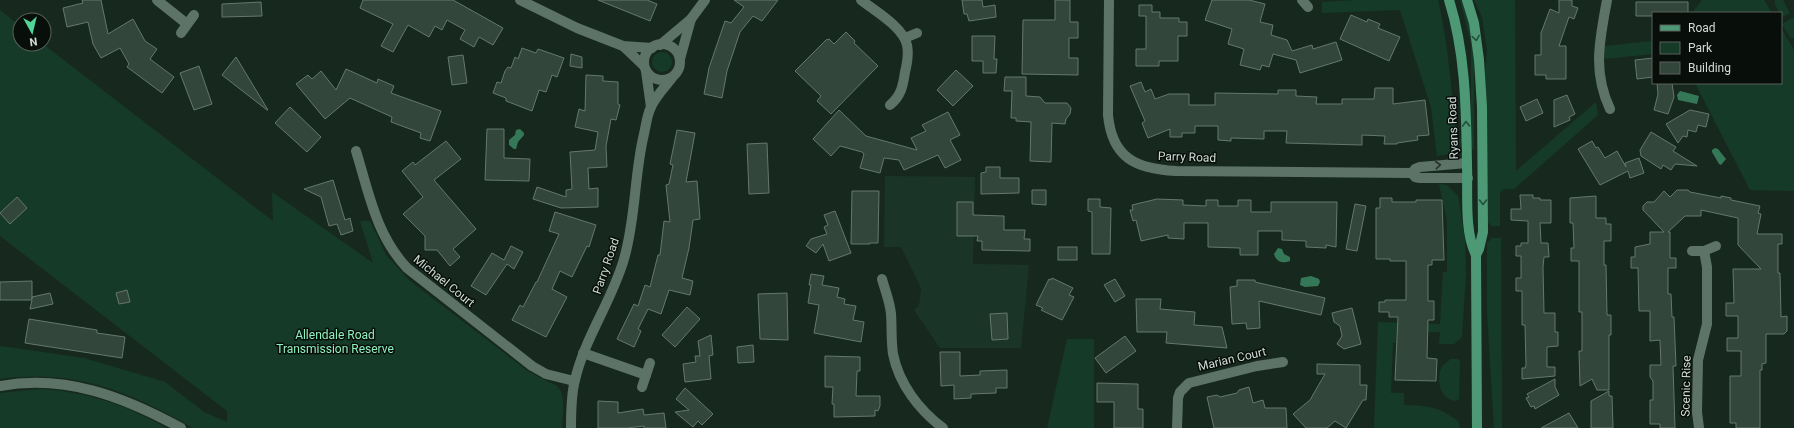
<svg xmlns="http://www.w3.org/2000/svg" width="1794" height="428" font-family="Roboto,sans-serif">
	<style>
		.built { fill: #1b3428 }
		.green { fill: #163a28 }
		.water { fill: #357857 }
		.building { fill: #33463c; stroke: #64786c }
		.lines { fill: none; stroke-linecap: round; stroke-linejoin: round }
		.minor { stroke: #5e7367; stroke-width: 10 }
		.tertiary { stroke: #5e7367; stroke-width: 10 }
		.primary { stroke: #4d9975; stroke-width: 10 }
		.oneway { stroke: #274d3b }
		.oneway2 { stroke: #26322b }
		.labels { text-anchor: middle; stroke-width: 3; stroke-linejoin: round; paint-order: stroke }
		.street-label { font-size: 12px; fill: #d1dcd5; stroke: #080f0b }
		.park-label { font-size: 12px; fill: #8fefbd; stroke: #080f0b }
	</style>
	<rect width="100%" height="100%" fill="#17291f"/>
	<path class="built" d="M885 176 975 177 973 264 1029 265 1021 348H940L914 310 919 306 921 288 901 247H884Z"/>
	<g class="green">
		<path d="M1356 0H1438C1449 46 1451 92 1457 138L1462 140C1458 153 1450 154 1437 156L1431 107 1400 10 1322 13V2Z"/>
		<path d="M1460 0H1463L1474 45V149H1471V44Z"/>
		<path d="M1474 0H1515L1516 171 1596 102 1598 115 1514 189H1504L1500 193V226H1492L1486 221 1484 83 1487 50 1482 17Z"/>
		<path d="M1702 0H1764L1772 13H1692Z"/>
		<path d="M1775 0H1783L1790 13 1782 17 1775 5Z"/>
		<path d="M0 10 20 26V44H43L273 221 272 192 373 263 360 221H370L386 255 409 280 529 372 557 386C567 396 562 415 562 428H193C128 391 76 369 0 379V347L1 346 84 358 165 382 204 412 227 422V411L0 236Z"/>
		<path d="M1794 17V38L1791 39 1782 24Z"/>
		<path d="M1781 28 1794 50V191L1750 190 1695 83H1781Z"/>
		<path d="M1653 41V54L1603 59 1604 46Z"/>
		<circle cx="662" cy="62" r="10"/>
		<path d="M1439 184 1447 185 1458 196 1465 239 1466 274 1462 337 1454 344H1439L1440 332H1428V329H1397L1396 343H1393L1391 393H1404V405C1429 406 1437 406 1458 421L1460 428H1374L1378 322 1440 324 1443 272H1447V221Z"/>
		<path d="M1492 238H1501L1502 428H1494L1487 311V243Z"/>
		<path d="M1067 339H1094V428H1047Z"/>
		<path d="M1451 359H1458L1460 361 1459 399 1455 401C1439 398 1436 380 1442 366Z"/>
		<path d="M41 389C88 392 126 405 166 428H0V393Z"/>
	</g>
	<g class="water">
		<path d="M1680 91 1699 96 1697 104 1678 100 1677 95Z"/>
		<path d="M520 129 524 133V135L518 142 516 149H514L509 145V140L515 135 516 130Z"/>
		<path d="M1715 148 1718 149 1726 159 1721 165 1719 164 1712 152V150Z"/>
		<path d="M1278 248 1282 249 1284 254 1290 257V261C1283 264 1276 262 1274 254Z"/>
		<path d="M1311 276 1319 279 1320 282 1318 286 1305 287 1300 285 1301 278Z"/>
	</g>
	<g class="building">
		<path d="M82 0H101L108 34 133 19 145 41 157 49 150 59 174 77 162 93 127 67 129 64 120 48 101 58 93 44 88 22 67 27 63 8 83 3Z"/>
		<path d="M363 0H453L503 28 493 45 479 37 474 47 460 39 465 30 447 20 442 30 435 26 429 37 408 25 393 52 381 46 393 24 360 8Z"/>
		<path d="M598 0H647L657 4 650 21Z"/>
		<path d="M734 0H778L762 21 753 16 740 32 727 71 722 98 704 94 709 68 725 21 731 23 744 7Z"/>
		<path d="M962 0H982L983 7 995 5 996 17 969 21 967 14H964Z"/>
		<path d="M1055 0H1070V22H1078V38H1069V58H1078V75L1022 74 1023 20H1055Z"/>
		<path d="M1212 0H1249L1265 4 1260 22 1273 25 1271 35 1287 40 1292 51 1312 45 1313 49 1336 42 1342 60 1300 73 1296 60 1273 54 1269 67 1262 65 1260 70 1240 65 1244 49 1228 44 1232 29 1205 20Z"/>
		<path d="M1559 0H1572V6L1578 8 1574 19 1569 17 1559 46H1566V79H1546V75H1535V55H1541V33L1550 9 1559 13Z"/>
		<path d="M261 2 262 16 222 17V4Z"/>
		<path d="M1636 2H1688V13H1653V16H1636Z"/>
		<path d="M1139 5H1152V12H1160V18H1179V22H1187V36H1178V61H1159V66H1136V49H1146V16H1139Z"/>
		<path d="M1351 15 1367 22 1368 19 1380 24 1378 28 1400 37 1389 61 1340 39Z"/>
		<path d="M846 32 855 41 854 43 878 66 831 114 817 101 821 96 795 71 826 40 829 39 834 44Z"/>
		<path d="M972 36H995L994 59H997L996 73H983V61H972Z"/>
		<path d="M522 48 536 53 538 49 564 58 557 77 552 75 546 92 539 90 532 111 506 101V98L493 93 497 82 501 83 505 71 508 67 511 68 515 57 518 59Z"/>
		<path d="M571 54 582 57V68L570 66Z"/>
		<path d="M463 55 467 83 452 85 448 57Z"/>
		<path d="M236 57 268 110H267L222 75Z"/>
		<path d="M1653 58V77L1637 79 1635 60Z"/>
		<path d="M199 66 212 104 194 110 180 73Z"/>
		<path d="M346 69 377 83 378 79 394 86 391 93 441 111 430 141 420 138 421 133 391 122 392 117 350 98 325 119 296 84 308 75 312 79 321 71 336 90Z"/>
		<path d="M956 70 973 86 953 106 937 90Z"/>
		<path d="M586 75 603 76V81L618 82V104L620 105 616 120 611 119 606 146 607 167 588 168 589 189 598 188V207L561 208 533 199 537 187 566 197V190L572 189 570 152 595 150 598 132 575 127 579 109 585 111Z"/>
		<path d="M1005 77H1026V96L1040 97 1045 103H1067L1071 108 1070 114 1066 119 1065 124 1052 123 1051 162 1030 161 1031 122 1016 121V118H1011L1012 91H1004Z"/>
		<path d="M1141 82 1145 92 1151 89 1155 99 1169 94H1189V105H1215V93L1278 94V90H1296V96L1317 97 1316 104H1342V99H1374L1375 88H1393V104L1425 100 1429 135 1417 136 1418 140 1397 143V144H1384L1385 136 1362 135V145L1286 143 1287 131H1264V139L1231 138V141L1218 140V126H1195V133H1182V137H1170V129L1148 138 1142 123 1145 121 1130 86Z"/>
		<path d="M1657 83H1672L1674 97 1668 114 1654 110 1658 94Z"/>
		<path d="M1567 95 1575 114 1569 117 1570 120 1554 127V100Z"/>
		<path d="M1537 99 1543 113 1526 121 1520 107Z"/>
		<path d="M290 107 321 137 307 152 275 123Z"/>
		<path d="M839 110 866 136 917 150 911 138 926 131 922 125 948 112 960 135 950 140 961 160 945 168 938 155 904 170 899 160 884 158 880 173 860 168 864 154 862 152 840 146 831 156 813 139Z"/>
		<path d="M1690 110 1709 114 1706 127 1698 125 1696 132 1688 130 1687 137 1683 136 1678 143 1666 124Z"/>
		<path d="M487 129H504V158L530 159 529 181 485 180Z"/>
		<path d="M677 130 695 133 686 182 697 181 700 219 693 220 689 248 682 278 693 281 690 295 669 290 661 314 648 309 638 329 641 331 634 347 617 339 634 304 638 306 645 285 650 287 658 255H660L664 221 670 222 666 185 669 184 673 165 670 164Z"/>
		<path d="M1651 132 1676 147 1673 151 1697 166 1675 164 1671 170 1663 165 1661 169 1641 156 1640 150Z"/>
		<path d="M446 141 461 159 434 180 476 229 453 249 460 257 450 266 437 250H425V236L403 214 423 197 402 171 413 162 415 165Z"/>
		<path d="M1592 141 1596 148 1598 147 1605 158 1617 151 1626 167 1625 163 1639 158 1644 173 1630 178 1628 171 1600 185 1578 149Z"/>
		<path d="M767 143 769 193 749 194 747 144Z"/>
		<path d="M986 167H1000V178H1019V193L981 194V173L986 172Z"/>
		<path d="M333 180 345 220 350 218 353 231 341 235 337 224 329 226 321 197 304 189Z"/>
		<path d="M1032 190H1046V205L1032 204Z"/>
		<path d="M1677 190H1688L1690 192 1721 198V196L1731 198V200L1760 206 1758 213 1761 214 1757 234H1782V244H1778V273H1780L1781 317 1787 316V331L1784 334H1766V363L1762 364V370H1760V428H1736V423H1730V376H1741V351H1727V338H1738V316H1726V303H1734L1733 269H1761L1738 245V218L1701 210V216H1685L1668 232H1670V258H1676V268H1668V294H1671L1672 317H1674L1676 366H1673L1675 428H1660V424H1650V400H1653V381L1650 377V365H1661L1660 340 1650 341V311H1639L1638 268H1631V257H1635V247L1650 244V232H1664L1643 210V206L1647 202H1654L1664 191 1670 197Z"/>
		<path d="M852 191H879L878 243H870V244H851Z"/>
		<path d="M1520 195H1533V198H1540V200H1551V223H1540L1541 243H1548L1549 257H1544L1543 267 1544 313H1555V332H1558V346L1547 347V367H1555V376L1522 379V368H1525L1526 365 1525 325H1522V291H1516V278H1521V256H1516V246H1521V243H1528V221L1511 220V209H1521Z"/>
		<path d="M1596 196V218H1606V224H1611V241H1604V265H1606L1607 315H1611V335H1609V390H1597L1592 379 1580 386 1579 351H1582V312H1579V261H1571V248H1574L1573 223H1570V198Z"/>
		<path d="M17 197 27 208 10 224 0 213Z"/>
		<path d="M1380 198H1392V202H1416V200H1442L1444 260H1432V265H1428V301H1434V320H1428L1427 358 1437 359 1436 381 1395 380 1398 317H1389V312H1379V302H1385V300H1406V261H1390V259H1376V208H1380Z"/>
		<path d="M1088 199H1100V207L1111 208 1110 254H1092V212L1088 211Z"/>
		<path d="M1157 199 1183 200V205L1206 206V200H1218V206H1238V200H1251V212H1271V202H1337L1336 247 1326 245V248L1306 247V241L1282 240V231H1258V255H1240V248L1208 247V223H1184V239L1168 238V235L1141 241 1136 220 1133 221 1130 210H1133L1132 205Z"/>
		<path d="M957 202H973V215L1004 216V230H1025L1024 239H1030V251L982 250V241H977L978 236H957Z"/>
		<path d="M1355 204 1366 206 1357 251 1346 249Z"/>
		<path d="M835 211 851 253 829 261 823 244 816 253 806 246 811 239 827 234 824 227 828 225 824 215Z"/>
		<path d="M555 212 596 225 589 247 587 246 572 277 560 271 552 289 567 297 546 337 512 320 520 305 523 307 536 282H537L559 234 549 231Z"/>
		<path d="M511 246 523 252 514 269 507 264 486 295 471 286 492 253 504 260Z"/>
		<rect x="1058" y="247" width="19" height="13"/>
		<path d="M811 274 824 276 822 285 839 288 837 297 845 299 844 304 856 306 853 320 864 322 861 342 814 333 819 305 808 303 811 285H809Z"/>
		<path d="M1052 278 1073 288 1069 295 1074 297 1062 320 1041 310 1043 308 1036 305 1049 279 1051 280Z"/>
		<path d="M1115 279 1125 296 1115 302 1104 285Z"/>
		<path d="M1237 280H1255V282L1325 298 1321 315 1259 301 1260 328 1247 329 1246 323 1232 324 1230 287 1237 286Z"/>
		<path d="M32 281V299V297L50 293 53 304 30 309 32 300H0V282Z"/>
		<path d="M127 290 130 302 119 304 116 293Z"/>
		<path d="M787 293 788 340 760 339 758 294Z"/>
		<path d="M1136 299H1161L1160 309 1195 312 1194 325 1222 327 1227 348 1166 343 1167 332H1137Z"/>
		<path d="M687 307 700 319 675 347 662 335Z"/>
		<path d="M1352 308 1361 344 1344 349 1337 344 1342 336 1340 326 1334 322 1332 313Z"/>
		<path d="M1007 313 1008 339 992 340 990 314Z"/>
		<path d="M29 319 97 330V333L125 337 122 358 25 343Z"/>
		<path d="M711 335 713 355 709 356 711 379 685 382 683 364 696 362 695 356H700L698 341Z"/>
		<path d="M1125 336 1136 351 1106 373 1095 358Z"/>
		<path d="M753 345 754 362 738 363 737 347Z"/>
		<path d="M940 352H960V376L980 375V371L1007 370V388H996V393L971 394V398L954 399V385L941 386Z"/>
		<path d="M825 356 860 357V371H857L856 396H880V406L878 411 875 410V416L834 417V404H832L833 387H825Z"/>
		<path d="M1317 364 1360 365V385H1367L1366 400H1363L1346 428 1335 421 1327 428H1306L1293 414 1310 400 1325 374H1317Z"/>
		<path d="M1555 379V387L1559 395 1535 409 1534 406 1531 407 1526 398 1529 397 1527 394Z"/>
		<path d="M1097 383 1138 384V409H1143V428H1114V402H1097Z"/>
		<path d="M1249 387 1253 403 1263 400 1265 408H1286L1287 428H1214L1207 397 1217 395 1220 397 1237 393 1239 390Z"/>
		<path d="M685 388 713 414 702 425 698 421 693 427 675 412 689 410 676 399Z"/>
		<path d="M1609 391V396H1612L1613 428H1591V401Z"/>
		<path d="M598 401 618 402V413L643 409 644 415 664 413 666 428H644V426L627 428H598Z"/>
		<path d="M1569 413 1578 428H1541Z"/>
	</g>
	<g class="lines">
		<g class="minor">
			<path d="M157 0 187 24"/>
			<path d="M520 0 577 28 623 46 652 48"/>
			<path d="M861 0C875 11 903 27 907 45 909 54 907 64 905 72 903 86 901 96 890 105"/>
			<path d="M1109 0 1108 115C1112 158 1136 169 1176 171L1412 173 1415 177 1420 178H1468"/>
			<path d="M1302 0 1308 7"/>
			<path d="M1607 0C1600 39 1592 71 1610 109"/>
			<path d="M181 33 194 15"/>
			<path d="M905 38 917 33"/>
			<circle cx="662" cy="62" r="18"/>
			<path d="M660 45 691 19 705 0"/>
			<path d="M623 46 644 66"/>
			<path d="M680 59 691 19"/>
			<path d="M646 71 651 107"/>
			<path d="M356 151C369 193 376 235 407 268L532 366 546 374 574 381"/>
			<path d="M1412 173 1415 169 1420 167 1467 163"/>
			<path d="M1692 251H1704L1716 246"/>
			<path d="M882 279C885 290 890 302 891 314 892 327 891 340 893 354 899 384 919 410 943 428"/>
			<path d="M583 353 646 375"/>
			<path d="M642 387 650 363"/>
			<path d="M571 428C571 412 571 395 575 380 585 337 612 301 624 259 636 218 634 175 644 134 646 125 647 115 651 107 656 96 665 87 672 78"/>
			<path d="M1177 428 1178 398 1180 392 1189 383 1257 366 1283 362"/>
			<path d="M1699 428 1697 412 1698 360 1707 324V267L1704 251"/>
		</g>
		<path class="tertiary" d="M0 386C66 374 124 397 181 428"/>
		<g class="primary">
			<path d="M1449 0C1466 54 1466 110 1467 165 1468 192 1464 232 1476 255L1477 428"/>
			<path d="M1467 0 1474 23 1479 60 1482 107 1483 232 1479 249 1476 255"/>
		</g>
	</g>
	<defs><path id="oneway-chevron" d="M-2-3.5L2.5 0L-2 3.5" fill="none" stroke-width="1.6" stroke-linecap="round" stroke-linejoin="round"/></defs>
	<g class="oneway">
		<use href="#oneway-chevron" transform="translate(1476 38) rotate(81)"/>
		<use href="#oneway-chevron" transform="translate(1466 124) rotate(-92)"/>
		<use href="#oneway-chevron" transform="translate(1483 202) rotate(90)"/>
	</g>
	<use class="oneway2" href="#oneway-chevron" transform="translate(1438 165) rotate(-6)"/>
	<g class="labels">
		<g class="street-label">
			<text transform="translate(1453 128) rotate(-92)" y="4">Ryans Road</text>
			<text transform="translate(1187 157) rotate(2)" y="4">Parry Road</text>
			<text transform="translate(606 266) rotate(-71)" y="4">Parry Road</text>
			<text transform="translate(444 281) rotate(39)" y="4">Michael Court</text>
			<text transform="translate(1232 359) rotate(-13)" y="4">Marian Court</text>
			<text transform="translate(1686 386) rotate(-89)" y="4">Scenic Rise</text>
		</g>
		<g class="park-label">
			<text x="335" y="339">Allendale Road<tspan x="335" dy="14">Transmission Reserve</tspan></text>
		</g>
	</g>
	<rect x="1652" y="12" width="130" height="72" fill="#080f0b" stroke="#58615c"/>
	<rect x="1660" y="25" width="20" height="6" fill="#4d9975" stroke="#58615c"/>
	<text x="1688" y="32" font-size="12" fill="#d1dcd5">Road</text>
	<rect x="1660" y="42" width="20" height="12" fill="#163a28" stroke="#58615c"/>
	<text x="1688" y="52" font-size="12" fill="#d1dcd5">Park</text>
	<rect x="1660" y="62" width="20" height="12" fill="#33463c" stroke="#58615c"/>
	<text x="1688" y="72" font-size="12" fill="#d1dcd5">Building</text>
	<g transform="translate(32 32) rotate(172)"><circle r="19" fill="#080f0b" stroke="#58615c"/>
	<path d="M0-3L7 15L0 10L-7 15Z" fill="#52d397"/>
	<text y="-6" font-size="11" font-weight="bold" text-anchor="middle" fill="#d1dcd5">N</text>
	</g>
</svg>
